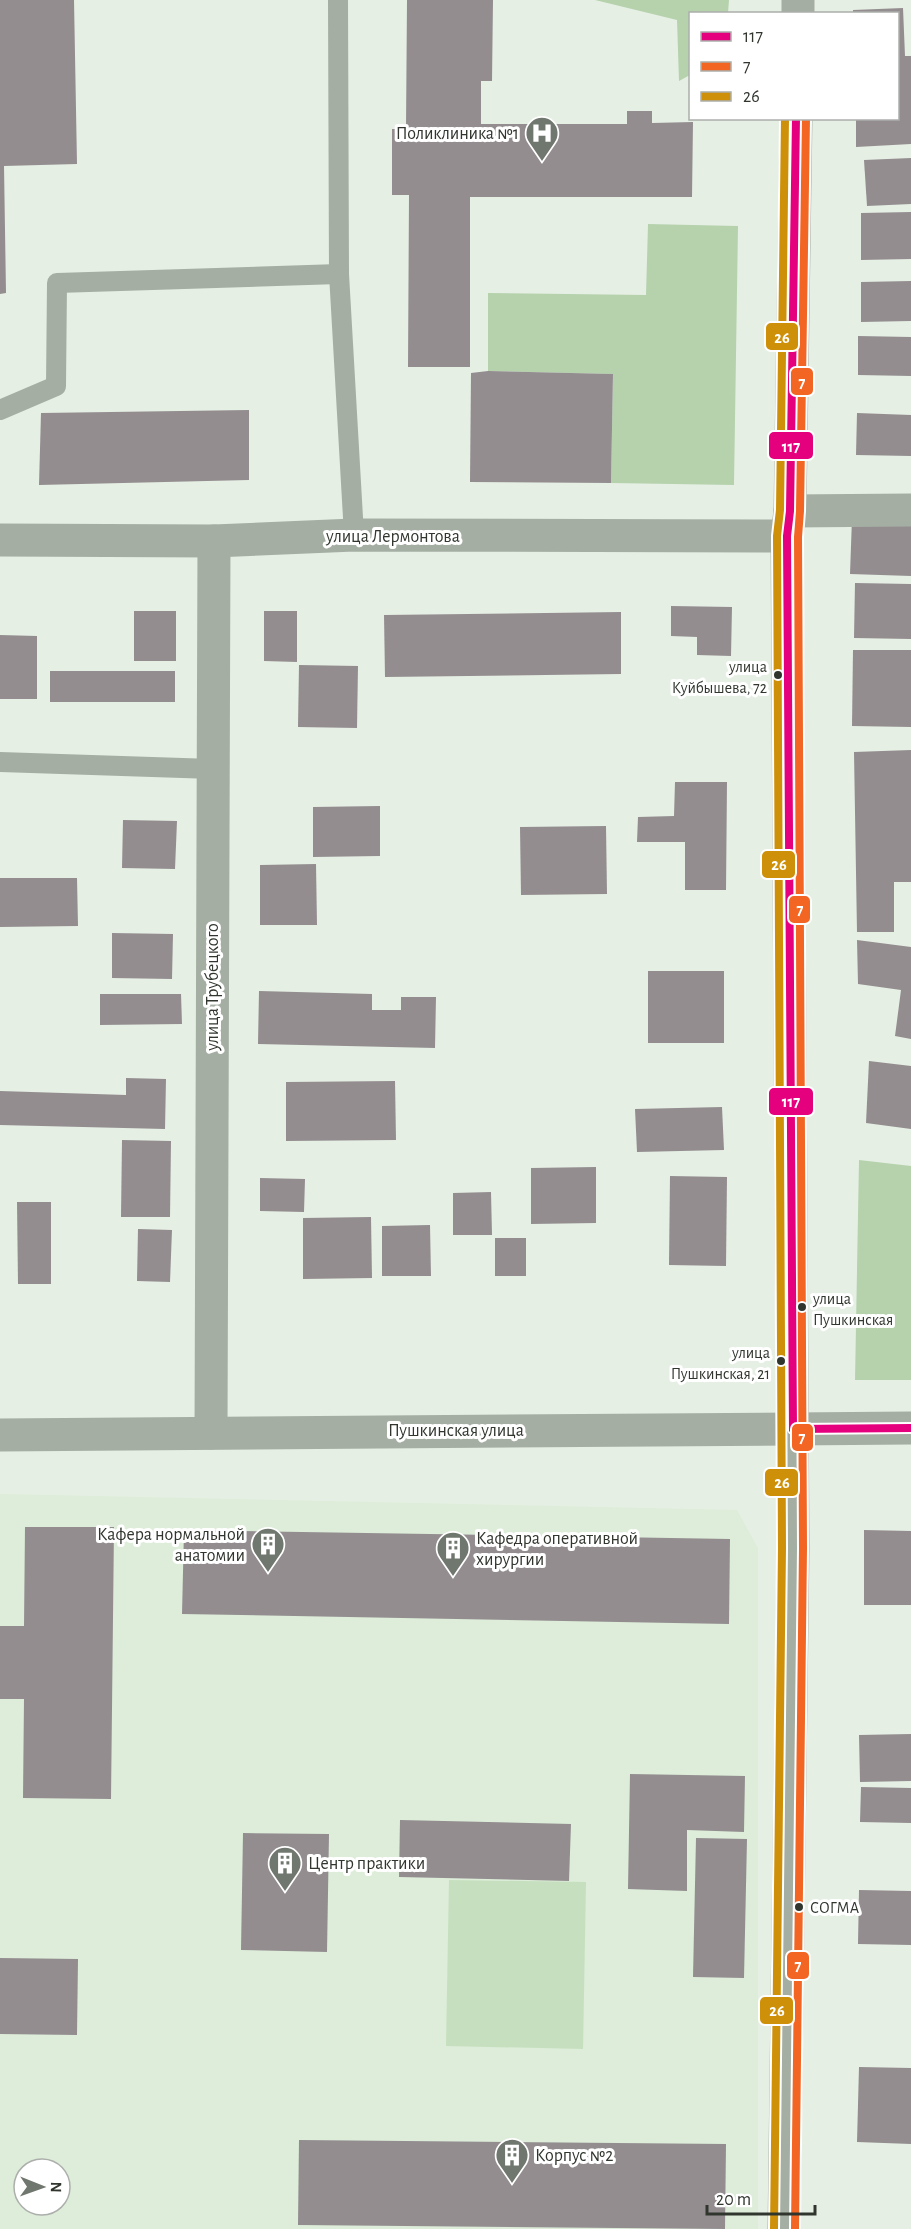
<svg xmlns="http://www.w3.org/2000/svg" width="911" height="2229" font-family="'Alegreya Sans',sans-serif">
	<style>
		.built { fill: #ddedd9; fill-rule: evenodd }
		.green { fill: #c6e0bf }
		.forest { fill: #b5d2ad }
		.building { fill: #938d90 }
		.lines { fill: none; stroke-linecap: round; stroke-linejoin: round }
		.service { stroke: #a5aea3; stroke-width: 20 }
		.minor { stroke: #a5aea3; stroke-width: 33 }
		.tertiary { stroke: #a5aea3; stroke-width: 33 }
		.bus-1-casing { stroke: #fff; stroke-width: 12 }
		.bus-2-casing { stroke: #fff; stroke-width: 12 }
		.bus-3-casing { stroke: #fff; stroke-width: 12 }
		.bus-1 { stroke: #e5007d; stroke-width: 8 }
		.bus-2 { stroke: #f26522; stroke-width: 8 }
		.bus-3 { stroke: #cf9009; stroke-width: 8 }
		.bus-dot { fill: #30362e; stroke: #fff; stroke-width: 2 }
		.labels { text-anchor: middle; stroke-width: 6; stroke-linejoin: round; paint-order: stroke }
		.bus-label { font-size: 16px; fill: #30362e; stroke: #fff; text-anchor: end }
		.poi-label { font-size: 18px; fill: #30362e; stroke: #fff; text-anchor: start }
		.street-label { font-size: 18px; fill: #30362e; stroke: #fff }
		.line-badge { stroke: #fff; stroke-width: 2 }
		.badge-label { font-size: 16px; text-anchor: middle; font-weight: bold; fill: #fff }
	</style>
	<rect width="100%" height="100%" fill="#e6efe4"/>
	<path class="built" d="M0 1494 737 1510 758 1548V2229H0ZM24 2169H60V2205H24Z"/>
	<path class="green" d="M449 1880 586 1882 583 2049 446 2046Z"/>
	<g class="forest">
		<path d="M595 0H729L728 13 690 14V75L679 81 677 20Z"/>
		<path d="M648 224 738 226 734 485 611 483 613 374 488 371V293L646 295Z"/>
		<path d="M859 1160 911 1166V1380H855Z"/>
	</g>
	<g class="building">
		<path d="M0 0H74L77 164 4 166 6 293 0 294Z"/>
		<path d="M407 0H493L492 81H481V124H627V111H652V123L693 122 692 197H470V367H408L409 195H392V129H406Z"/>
		<path d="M903 8 905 56H911V144L856 147V118H898V14H853V10Z"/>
		<path d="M911 158V204L867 206 864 160Z"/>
		<path d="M911 212V259L861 260V213Z"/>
		<path d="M911 281V321L861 322V282Z"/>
		<path d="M858 336 911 337V376L858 375Z"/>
		<path d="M488 371 613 374 611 483 470 482 471 373Z"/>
		<path d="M249 410V480L39 485 41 413Z"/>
		<path d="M857 413 911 415V456L856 455Z"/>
		<path d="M852 518 911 519V576L850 574Z"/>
		<path d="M855 583 911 584V639L854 638Z"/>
		<path d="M671 606 732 607 731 656 697 655V637L671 636Z"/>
		<rect x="134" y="611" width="42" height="50"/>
		<path d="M264 611H297V662L264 661Z"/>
		<path d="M621 612V674L385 677 384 615Z"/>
		<path d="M0 635 37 636V699H0Z"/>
		<path d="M853 650H911V727L852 726Z"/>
		<path d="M299 665 358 666 357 728 298 727Z"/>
		<rect x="50" y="671" width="125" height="31"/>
		<path d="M911 750V882H894V932H857L854 752Z"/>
		<path d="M675 782H727L726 890H685V842H637L638 817 674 816Z"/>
		<path d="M380 806V856L313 857V807Z"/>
		<path d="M123 820 177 821 175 869 122 868Z"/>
		<path d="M606 826 607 894 521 895 520 827Z"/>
		<path d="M316 864 317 925H260V865Z"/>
		<path d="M0 878H77L78 926 0 927Z"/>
		<path d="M112 933 173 934 172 979 112 978Z"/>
		<path d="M857 940 911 947V1039L895 1036 901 990 858 984Z"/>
		<rect x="648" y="971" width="76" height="72"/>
		<path d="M259 991 372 994V1010H401V997H436L435 1048 258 1044Z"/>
		<path d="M100 994H181L182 1024 100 1025Z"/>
		<path d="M869 1061 911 1066V1129L866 1123Z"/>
		<path d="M126 1078 166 1079 165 1129 0 1125V1091L126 1095Z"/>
		<path d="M395 1081 396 1140 286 1141V1082Z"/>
		<path d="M722 1107 724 1150 637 1152 635 1109Z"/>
		<path d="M122 1140 171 1141 170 1217H121Z"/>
		<path d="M596 1167V1223L531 1224V1168Z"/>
		<path d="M670 1176 727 1177 726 1266 669 1265Z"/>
		<path d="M260 1178 305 1179 304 1212 260 1211Z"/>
		<path d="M491 1192 492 1235H453V1193Z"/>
		<path d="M17 1202H51V1284H18Z"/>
		<path d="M371 1217 372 1278 303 1279V1218Z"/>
		<path d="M430 1225 431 1276H382V1226Z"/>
		<path d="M138 1229 172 1230 170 1282 137 1281Z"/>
		<rect x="495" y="1238" width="31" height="38"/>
		<path d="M25 1527H114L111 1799 23 1798 24 1699H0V1626H24Z"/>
		<path d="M184 1530 730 1539 729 1624 182 1614Z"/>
		<path d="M864 1530 911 1531V1605H864Z"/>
		<path d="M911 1734V1781L860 1782 859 1735Z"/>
		<path d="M630 1774 745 1776 744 1832 687 1830V1891L628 1889Z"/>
		<path d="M861 1787 911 1788V1823L860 1822Z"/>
		<path d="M400 1820 571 1824 569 1881 399 1877Z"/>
		<path d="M243 1833 329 1834 327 1952 241 1950Z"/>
		<path d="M696 1838 747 1839 744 1978 693 1977Z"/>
		<path d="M859 1890 911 1891V1945L858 1944Z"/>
		<path d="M0 1958 78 1959 77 2035 0 2034Z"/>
		<path d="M859 2067 911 2068V2144L857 2142Z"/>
		<path d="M299 2140 726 2144 725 2229 298 2225Z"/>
	</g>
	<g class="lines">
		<g class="service">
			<path d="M338 0 339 274 354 535"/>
			<path d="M0 410 56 386 57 283 339 274"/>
			<path d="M0 762 213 769"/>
		</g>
		<g class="minor">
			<path d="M790 511 911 510"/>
			<path d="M0 540 214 541 354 535 787 536"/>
			<path d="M211 1433 214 541"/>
		</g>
		<g class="tertiary">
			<path d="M798 14V0"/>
			<path d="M0 1435 911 1428"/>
			<path d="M784 2229 793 1548 787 536 790 511 796 118"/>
		</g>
		<defs>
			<g id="bus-1">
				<path d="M793 1429 787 536 790 511 796 118"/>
				<path d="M793 1429 911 1428"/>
			</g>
			<path id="bus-2" d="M795 2229 803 1548 798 537 800 511 806 118"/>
			<path id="bus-3" d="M774 2229 782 1548 777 536 780 510 785 118"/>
		</defs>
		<use href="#bus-1" class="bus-1-casing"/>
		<use href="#bus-2" class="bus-2-casing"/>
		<use href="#bus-3" class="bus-3-casing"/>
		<use href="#bus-1" class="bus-1"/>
		<use href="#bus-2" class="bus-2"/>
		<use href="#bus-3" class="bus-3"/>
	</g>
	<defs>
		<symbol id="hospital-pin" viewBox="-11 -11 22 30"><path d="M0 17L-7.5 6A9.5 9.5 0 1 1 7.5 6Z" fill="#70776e" stroke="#fff"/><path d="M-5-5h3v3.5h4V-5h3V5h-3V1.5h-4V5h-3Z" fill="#fff"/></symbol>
		<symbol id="building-pin" viewBox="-11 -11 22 30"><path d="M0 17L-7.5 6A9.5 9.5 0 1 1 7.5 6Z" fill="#70776e" stroke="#fff"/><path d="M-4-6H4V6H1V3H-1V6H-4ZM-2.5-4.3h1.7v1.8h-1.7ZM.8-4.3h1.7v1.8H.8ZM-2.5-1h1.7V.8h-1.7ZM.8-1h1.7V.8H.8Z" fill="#fff"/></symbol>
	</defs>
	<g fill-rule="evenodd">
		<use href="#hospital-pin" x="523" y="114" width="38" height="52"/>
		<use href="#building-pin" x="249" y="1525" width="38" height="52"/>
		<use href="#building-pin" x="434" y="1529" width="38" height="52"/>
		<use href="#building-pin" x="266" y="1844" width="38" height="52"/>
		<use href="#building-pin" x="493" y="2136" width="38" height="52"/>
	</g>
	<g class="bus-dot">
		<circle cx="778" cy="675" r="5"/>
		<circle cx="802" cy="1307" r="5"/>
		<circle cx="781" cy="1361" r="5"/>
		<circle cx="799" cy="1907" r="5"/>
	</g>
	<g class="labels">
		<g class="bus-label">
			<text x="767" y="672">улица<tspan x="767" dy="21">Куйбышева, 72</tspan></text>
			<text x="813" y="1304" text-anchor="start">улица<tspan x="813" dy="21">Пушкинская</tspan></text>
			<text x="770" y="1358">улица<tspan x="770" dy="21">Пушкинская, 21</tspan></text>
			<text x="810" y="1913" text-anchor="start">СОГМА</text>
		</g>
		<g class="poi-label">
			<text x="519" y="139" text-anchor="end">Поликлиника №1</text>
			<text x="245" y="1540" text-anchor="end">Кафера нормальной<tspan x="245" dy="21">анатомии</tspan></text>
			<text x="476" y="1544">Кафедра оперативной<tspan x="476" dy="21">хирургии</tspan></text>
			<text x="308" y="1869">Центр практики</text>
			<text x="535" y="2161">Корпус №2</text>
		</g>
		<g class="street-label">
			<text x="393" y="542">улица Лермонтова</text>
			<text transform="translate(212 987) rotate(-90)" y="6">улица Трубецкого</text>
			<text x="456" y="1436">Пушкинская улица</text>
		</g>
	</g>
	<g class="line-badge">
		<rect x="765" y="322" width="34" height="29" rx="6" fill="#cf9009"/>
		<rect x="790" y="367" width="24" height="29" rx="6" fill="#f26522"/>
		<rect x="768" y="431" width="46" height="29" rx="6" fill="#e5007d"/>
		<rect x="761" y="850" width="35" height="29" rx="6" fill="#cf9009"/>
		<rect x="788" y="895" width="23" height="29" rx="6" fill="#f26522"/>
		<rect x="768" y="1087" width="46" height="29" rx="6" fill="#e5007d"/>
		<rect x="791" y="1423" width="23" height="29" rx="6" fill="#f26522"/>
		<rect x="764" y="1468" width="35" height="29" rx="6" fill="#cf9009"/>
		<rect x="786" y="1951" width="24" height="29" rx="6" fill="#f26522"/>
		<rect x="759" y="1996" width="35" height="29" rx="6" fill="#cf9009"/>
	</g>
	<g class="badge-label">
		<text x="782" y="343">26</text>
		<text x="802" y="388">7</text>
		<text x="791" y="452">117</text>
		<text x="779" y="870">26</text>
		<text x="800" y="915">7</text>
		<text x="791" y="1107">117</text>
		<text x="802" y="1443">7</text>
		<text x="782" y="1488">26</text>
		<text x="798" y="1971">7</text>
		<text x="777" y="2016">26</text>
	</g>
	<rect x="689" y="12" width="210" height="108" fill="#ffffff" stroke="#acafab" stroke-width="1.5"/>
	<rect x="701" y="32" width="30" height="9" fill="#e5007d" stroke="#acafab" stroke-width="1.5"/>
	<text x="743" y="42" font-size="18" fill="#30362e">117</text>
	<rect x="701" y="62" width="30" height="9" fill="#f26522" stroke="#acafab" stroke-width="1.5"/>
	<text x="743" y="72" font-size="18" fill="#30362e">7</text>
	<rect x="701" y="92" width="30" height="9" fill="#cf9009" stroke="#acafab" stroke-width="1.5"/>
	<text x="743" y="102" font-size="18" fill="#30362e">26</text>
	<g transform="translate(42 2187) rotate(91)"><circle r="28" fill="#ffffff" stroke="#acafab" stroke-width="1.5"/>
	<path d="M0-4.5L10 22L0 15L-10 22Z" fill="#70776e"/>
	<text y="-9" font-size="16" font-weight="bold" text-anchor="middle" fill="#30362e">N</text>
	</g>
	<path d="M707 2205v9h108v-9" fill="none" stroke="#30362e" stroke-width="3"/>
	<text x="716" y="2205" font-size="18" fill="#30362e" stroke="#ffffff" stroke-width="4.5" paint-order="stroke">20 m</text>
</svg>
